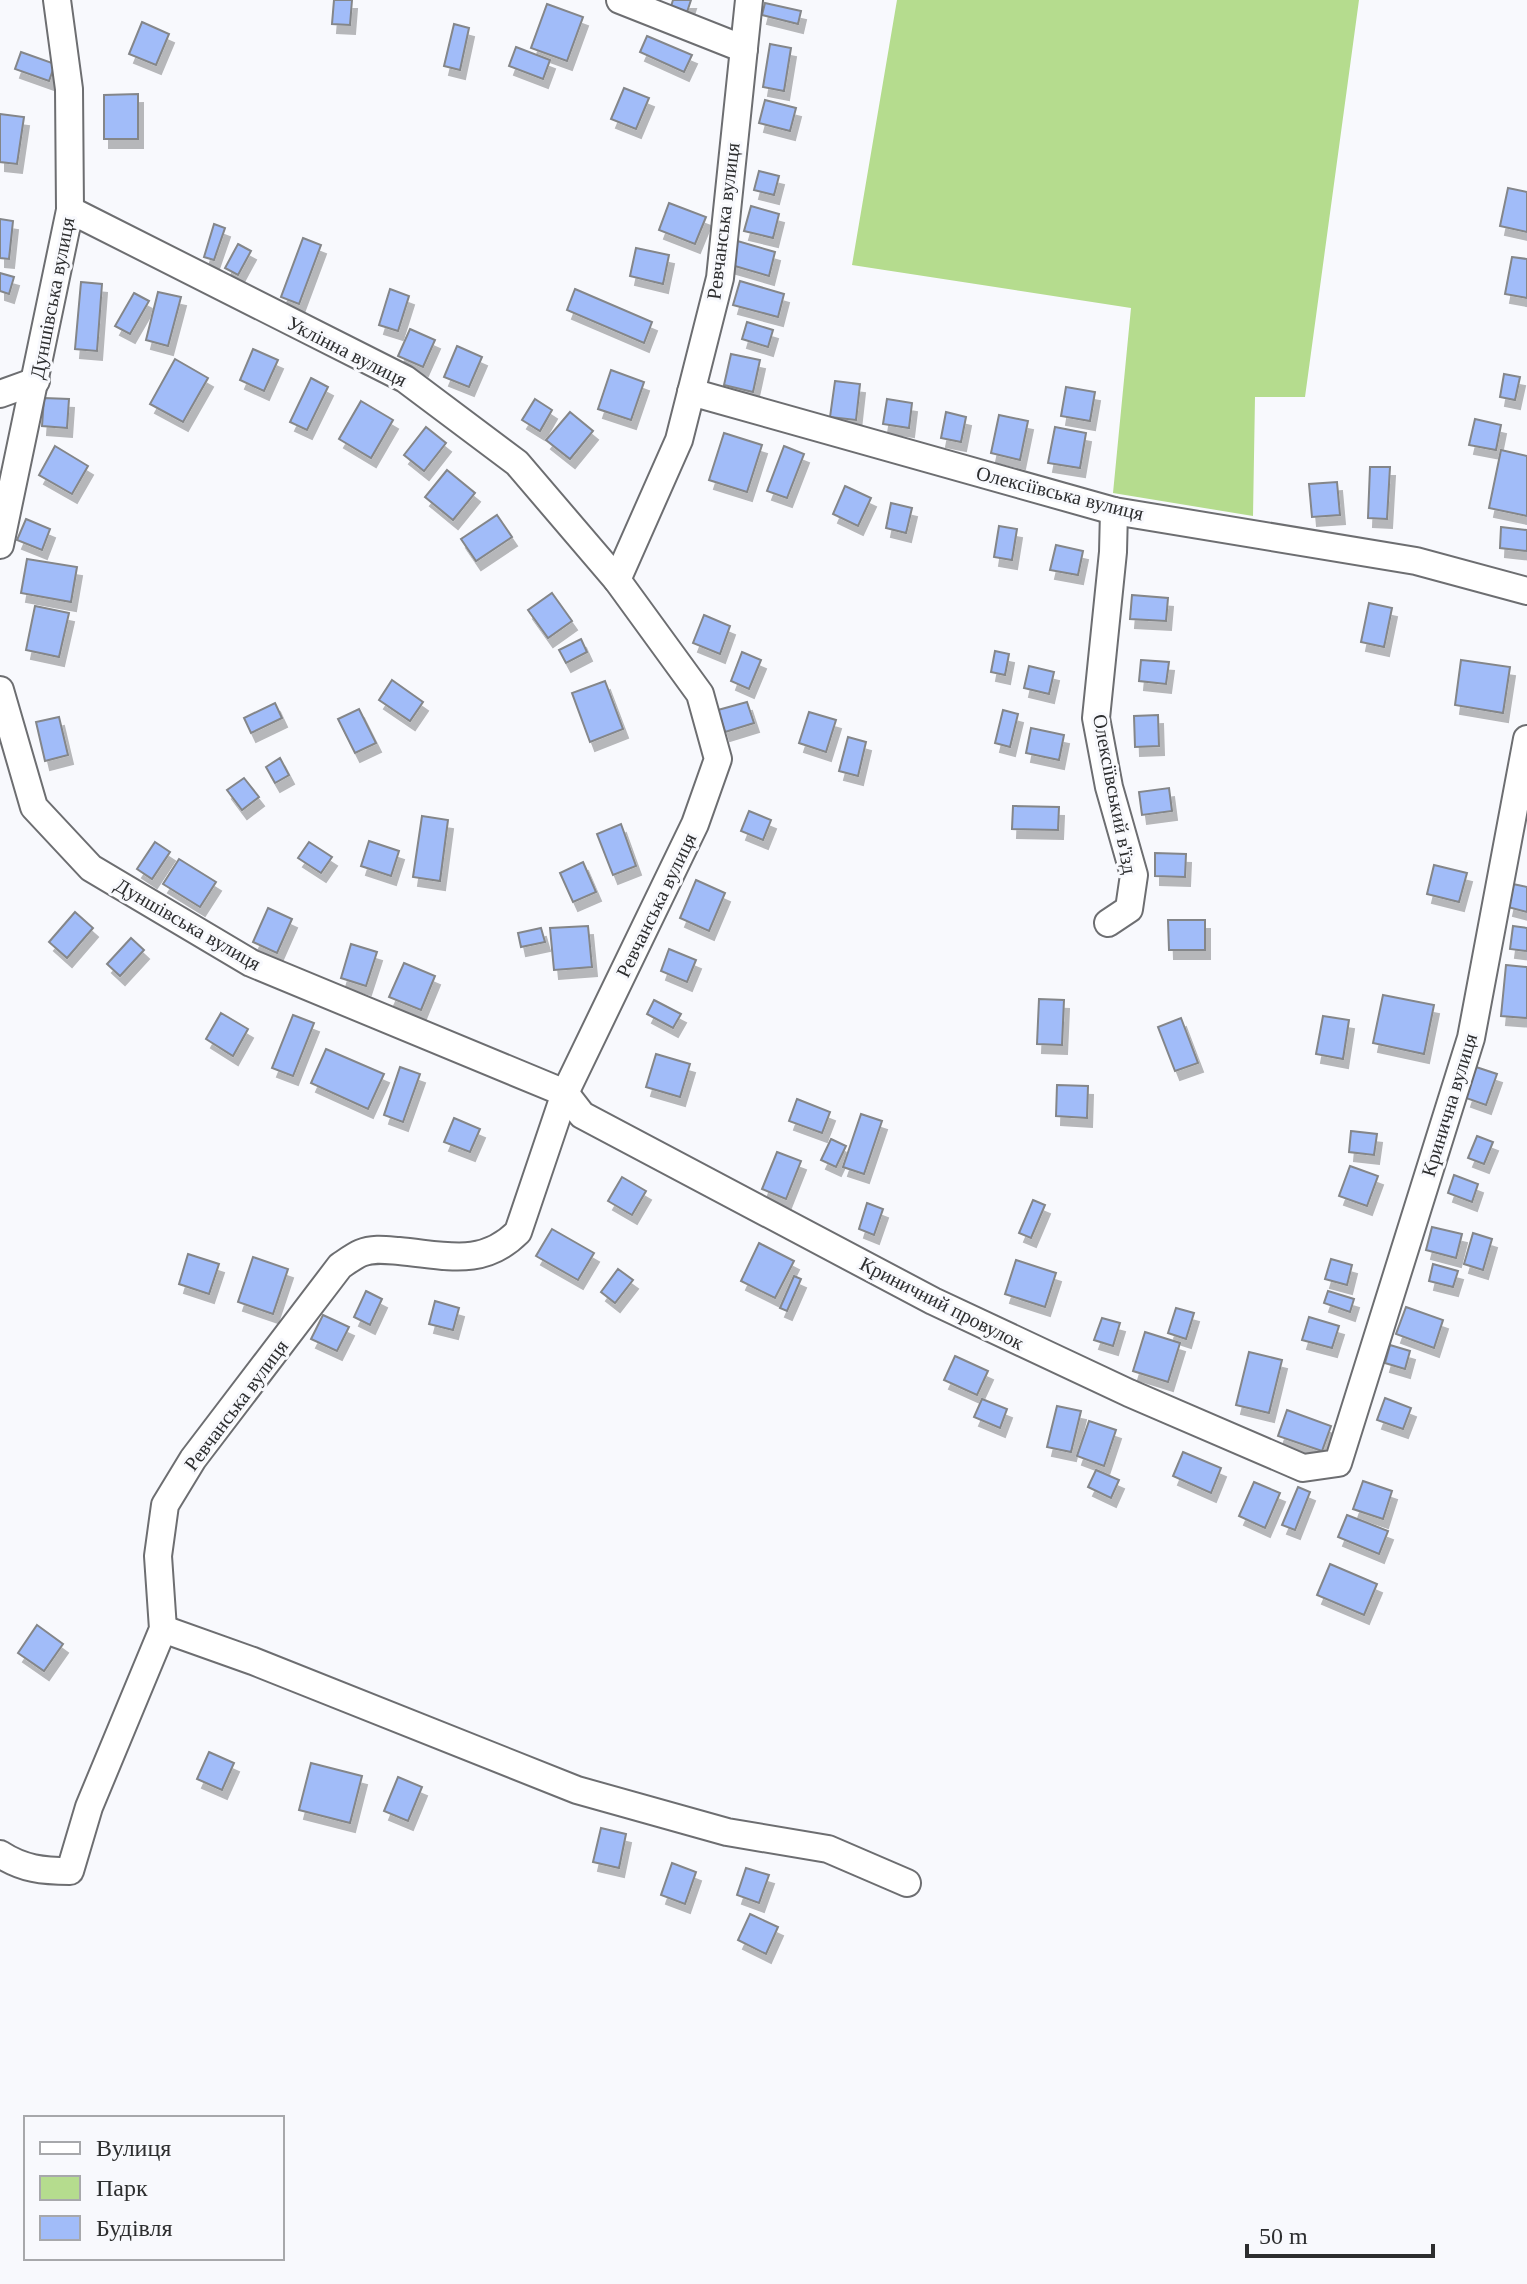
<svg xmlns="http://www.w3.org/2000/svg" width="1527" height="2284" font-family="Georgia,serif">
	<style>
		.green { fill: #b5dc8e }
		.building { fill: #a1bcf9; stroke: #848689; stroke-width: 2; filter: url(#shadow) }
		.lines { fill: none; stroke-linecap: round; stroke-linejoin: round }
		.street-casing { stroke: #6d6e71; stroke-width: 30 }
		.street { stroke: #fff; stroke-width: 26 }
		.labels { text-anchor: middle; stroke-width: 6; stroke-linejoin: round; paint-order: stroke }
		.street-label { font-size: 20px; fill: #2d2e2f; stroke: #f8f9fd }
	</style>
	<defs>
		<filter id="shadow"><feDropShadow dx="5" dy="9" stdDeviation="0" flood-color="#0004"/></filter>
	</defs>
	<rect width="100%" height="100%" fill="#f8f9fd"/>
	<path class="green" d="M897 0H1359L1305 397H1255L1253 516 1113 493 1131 308 852 265Z"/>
	<g class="building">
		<path d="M334 0H352L350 25 332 24Z"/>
		<path d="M673 0H691L685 18 669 13Z"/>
		<path d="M765 3 801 11 798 24 762 15Z"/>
		<path d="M547 4 583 17 567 61 531 48Z"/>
		<path d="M142 22 169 34 156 65 129 54Z"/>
		<path d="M454 24 469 28 460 70 444 66Z"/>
		<path d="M647 36 692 55 684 72 640 52Z"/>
		<path d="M770 44 791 48 784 91 763 87Z"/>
		<path d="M516 47 550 60 543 79 509 66Z"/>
		<path d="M21 52 55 64 49 81 15 69Z"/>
		<path d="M624 88 649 98 636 129 611 119Z"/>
		<path d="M138 94V139H104V95Z"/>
		<path d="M765 100 796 108 790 131 759 123Z"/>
		<path d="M0 114 24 117 17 164 0 162Z"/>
		<path d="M759 171 779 176 774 195 754 190Z"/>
		<path d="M1508 188 1527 192V232L1500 226Z"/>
		<path d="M669 203 706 217 695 244 659 230Z"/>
		<path d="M751 206 779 214 773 238 744 231Z"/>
		<path d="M0 219 13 221 9 259 0 258Z"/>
		<path d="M214 224 225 228 214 260 204 257Z"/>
		<path d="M303 238 321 245 299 304 281 297Z"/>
		<path d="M734 240 775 252 769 276 728 264Z"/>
		<path d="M238 244 251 251 238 275 225 268Z"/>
		<path d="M636 248 669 255 663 284 630 276Z"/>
		<path d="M1512 257 1527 259V298L1505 294Z"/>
		<path d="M0 273 14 277 9 294 0 291Z"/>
		<path d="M740 281 784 294 778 317 733 305Z"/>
		<path d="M81 282 102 284 97 351 75 349Z"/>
		<path d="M390 289 409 296 398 331 379 325Z"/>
		<path d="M575 289 652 322 644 343 567 310Z"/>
		<path d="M158 292 181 297 168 346 146 340Z"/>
		<path d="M134 293 149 301 130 334 115 326Z"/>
		<path d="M747 322 773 330 768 347 742 339Z"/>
		<path d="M410 329 435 340 423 367 398 356Z"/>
		<path d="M457 346 482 357 469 387 444 377Z"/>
		<path d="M253 349 278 360 264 391 240 380Z"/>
		<path d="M731 354 760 360 753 392 724 385Z"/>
		<path d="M175 359 208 378 183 422 150 404Z"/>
		<path d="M611 370 644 382 631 420 598 409Z"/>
		<path d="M1504 374 1520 377 1515 400 1500 397Z"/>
		<path d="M311 378 328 387 307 430 290 422Z"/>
		<path d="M835 381 860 384 856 420 830 417Z"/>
		<path d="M1066 387 1095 392 1090 421 1061 416Z"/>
		<path d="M44 398 69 399 67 428 42 426Z"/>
		<path d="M535 399 552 410 540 431 522 420Z"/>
		<path d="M887 399 912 403 909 428 883 424Z"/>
		<path d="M361 401 393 420 371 458 339 439Z"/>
		<path d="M570 412 593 431 570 459 546 440Z"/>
		<path d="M946 412 966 417 961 442 941 438Z"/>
		<path d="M999 415 1028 421 1020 460 991 453Z"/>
		<path d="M1475 419 1501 425 1496 450 1469 445Z"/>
		<path d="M426 427 446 443 424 471 404 455Z"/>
		<path d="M1055 427 1086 433 1080 468 1048 463Z"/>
		<path d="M724 433 762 445 747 492 709 480Z"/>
		<path d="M55 446 88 466 72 494 39 475Z"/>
		<path d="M784 446 804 454 787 498 767 491Z"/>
		<path d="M1501 450 1527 456V516L1489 508Z"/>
		<path d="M1370 467H1390L1387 519 1368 518Z"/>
		<path d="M447 470 475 493 453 520 425 497Z"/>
		<path d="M1337 482 1340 515 1312 517 1309 484Z"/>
		<path d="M845 486 871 498 858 526 833 514Z"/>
		<path d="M891 503 912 508 906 533 886 528Z"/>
		<path d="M497 515 512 537 476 561 461 539Z"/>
		<path d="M26 519 50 529 42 550 17 540Z"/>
		<path d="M999 526 1017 529 1012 560 994 557Z"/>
		<path d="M1501 527 1527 530V551L1500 548Z"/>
		<path d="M1056 545 1083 551 1078 575 1050 570Z"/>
		<path d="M27 559 77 567 71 602 21 593Z"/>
		<path d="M552 593 572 621 548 638 528 610Z"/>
		<path d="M1132 595 1168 598 1166 621 1130 619Z"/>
		<path d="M1369 603 1392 608 1384 647 1361 642Z"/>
		<path d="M35 606 69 613 59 657 26 650Z"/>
		<path d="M704 615 730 626 720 654 693 643Z"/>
		<path d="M581 639 587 652 566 663 559 650Z"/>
		<path d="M995 651 1009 654 1005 675 991 672Z"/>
		<path d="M742 652 761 660 749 689 731 681Z"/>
		<path d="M1141 660 1169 662 1166 684 1139 681Z"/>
		<path d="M1461 660 1510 667 1503 713 1455 705Z"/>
		<path d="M1029 666 1054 672 1049 694 1024 688Z"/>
		<path d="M392 680 423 702 410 721 379 700Z"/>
		<path d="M605 681 623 729 590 742 572 693Z"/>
		<path d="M747 702 754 723 725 732 718 710Z"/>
		<path d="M275 703 282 718 251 733 244 718Z"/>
		<path d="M359 709 376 743 355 753 338 719Z"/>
		<path d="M1003 710 1018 714 1010 747 995 743Z"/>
		<path d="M809 712 836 720 826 752 799 743Z"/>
		<path d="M1158 715 1159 746 1135 747 1134 716Z"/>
		<path d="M59 717 68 755 45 761 36 722Z"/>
		<path d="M1031 728 1064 735 1059 760 1026 753Z"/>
		<path d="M848 737 866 742 858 776 839 771Z"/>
		<path d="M280 758 289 775 275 783 266 767Z"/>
		<path d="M244 778 259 797 242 810 227 790Z"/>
		<path d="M1169 788 1172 811 1142 815 1139 792Z"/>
		<path d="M1013 806 1059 807 1058 830 1012 829Z"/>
		<path d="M749 811 771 820 763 840 741 831Z"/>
		<path d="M422 816 448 820 440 881 413 877Z"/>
		<path d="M621 824 636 866 613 875 597 834Z"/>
		<path d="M369 841 399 851 391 876 361 866Z"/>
		<path d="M155 842 170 852 152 879 137 869Z"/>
		<path d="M309 842 332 857 321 873 298 858Z"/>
		<path d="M1155 853 1186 854 1185 877 1155 876Z"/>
		<path d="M179 859 216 882 200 907 163 884Z"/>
		<path d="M583 862 596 892 573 902 560 873Z"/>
		<path d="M1434 865 1467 873 1459 902 1427 894Z"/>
		<path d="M696 880 725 893 709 931 680 918Z"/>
		<path d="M1513 884 1527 887V912L1508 907Z"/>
		<path d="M268 908 292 919 277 953 253 942Z"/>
		<path d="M75 912 93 928 67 958 49 942Z"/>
		<path d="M1168 920H1205V950H1169Z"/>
		<path d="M588 926 592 967 554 970 550 928Z"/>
		<path d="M1513 926 1527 928V951L1510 949Z"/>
		<path d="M541 928 545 942 521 947 518 933Z"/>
		<path d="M131 938 144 950 120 976 107 964Z"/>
		<path d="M351 944 377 952 366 986 341 978Z"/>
		<path d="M669 949 696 960 687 982 661 971Z"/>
		<path d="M404 963 435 976 421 1010 389 997Z"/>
		<path d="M1506 965 1527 967V1018L1501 1016Z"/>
		<path d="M1383 995 1434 1005 1424 1054 1373 1043Z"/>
		<path d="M1039 999 1064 1000 1062 1045 1037 1044Z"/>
		<path d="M654 1000 681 1014 673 1028 647 1014Z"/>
		<path d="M221 1013 248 1029 233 1056 206 1039Z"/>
		<path d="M293 1015 314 1023 293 1076 272 1068Z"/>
		<path d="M1323 1016 1349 1020 1343 1059 1316 1054Z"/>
		<path d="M1181 1018 1198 1063 1175 1071 1158 1027Z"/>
		<path d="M326 1049 384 1074 368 1109 311 1083Z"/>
		<path d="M656 1054 690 1064 680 1097 646 1087Z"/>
		<path d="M400 1067 420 1074 403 1122 384 1115Z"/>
		<path d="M1476 1067 1497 1074 1486 1105 1466 1098Z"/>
		<path d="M1057 1085 1088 1086 1087 1118 1056 1116Z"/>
		<path d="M797 1099 830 1112 822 1133 789 1121Z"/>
		<path d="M861 1114 882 1121 864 1174 843 1167Z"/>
		<path d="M454 1118 480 1129 470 1152 444 1142Z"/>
		<path d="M1351 1131 1377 1134 1374 1155 1349 1152Z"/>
		<path d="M1477 1136 1493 1142 1484 1164 1468 1158Z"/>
		<path d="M831 1139 846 1146 836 1167 821 1160Z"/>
		<path d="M777 1152 801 1161 786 1199 762 1189Z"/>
		<path d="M1350 1166 1378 1176 1367 1206 1339 1196Z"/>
		<path d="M1454 1175 1478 1184 1472 1202 1448 1193Z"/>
		<path d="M622 1177 646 1191 632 1215 608 1201Z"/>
		<path d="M1033 1200 1045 1205 1031 1238 1019 1233Z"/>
		<path d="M867 1203 883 1209 874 1235 859 1229Z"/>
		<path d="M1432 1227 1462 1234 1456 1258 1426 1250Z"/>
		<path d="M552 1229 594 1253 578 1280 536 1256Z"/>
		<path d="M1473 1233 1492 1239 1483 1270 1464 1264Z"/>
		<path d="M759 1243 794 1261 775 1298 741 1281Z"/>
		<path d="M188 1254 219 1264 209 1294 179 1284Z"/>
		<path d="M253 1257 288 1269 273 1314 238 1302Z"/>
		<path d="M1331 1259 1352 1265 1347 1285 1325 1279Z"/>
		<path d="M1016 1260 1056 1273 1045 1307 1005 1294Z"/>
		<path d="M1433 1264 1458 1271 1453 1287 1429 1281Z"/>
		<path d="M618 1269 633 1280 615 1303 601 1292Z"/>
		<path d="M794 1276 801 1279 787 1311 780 1308Z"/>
		<path d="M366 1291 382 1299 370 1325 354 1317Z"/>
		<path d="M1328 1291 1354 1299 1350 1312 1324 1303Z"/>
		<path d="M435 1301 459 1308 453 1330 429 1324Z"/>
		<path d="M1406 1307 1443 1320 1434 1348 1396 1334Z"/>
		<path d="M1176 1308 1194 1313 1186 1339 1168 1333Z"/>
		<path d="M323 1315 349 1327 337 1351 311 1339Z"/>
		<path d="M1309 1317 1339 1326 1332 1348 1302 1340Z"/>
		<path d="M1102 1318 1120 1323 1113 1346 1094 1340Z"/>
		<path d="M1145 1332 1180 1343 1168 1382 1133 1371Z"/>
		<path d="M1390 1345 1410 1351 1405 1369 1385 1363Z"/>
		<path d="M1249 1352 1282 1360 1269 1413 1236 1405Z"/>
		<path d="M955 1356 988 1371 977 1395 944 1380Z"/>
		<path d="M1385 1398 1411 1408 1403 1429 1377 1420Z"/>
		<path d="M982 1399 1007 1409 1000 1428 974 1417Z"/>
		<path d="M1057 1406 1081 1411 1071 1452 1047 1447Z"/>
		<path d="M1287 1410 1331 1426 1322 1451 1278 1436Z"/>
		<path d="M1089 1421 1116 1430 1104 1466 1077 1456Z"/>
		<path d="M1183 1452 1221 1468 1211 1493 1173 1476Z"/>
		<path d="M1096 1470 1119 1480 1111 1498 1088 1487Z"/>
		<path d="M1363 1481 1392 1491 1383 1519 1353 1509Z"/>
		<path d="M1254 1482 1280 1493 1265 1528 1239 1516Z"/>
		<path d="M1298 1487 1310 1492 1295 1530 1282 1525Z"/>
		<path d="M1347 1515 1388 1531 1379 1554 1338 1537Z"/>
		<path d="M1330 1564 1377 1584 1364 1615 1317 1595Z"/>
		<path d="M37 1625 63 1644 44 1671 18 1653Z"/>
		<path d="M209 1752 234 1763 222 1790 197 1779Z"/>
		<path d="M311 1763 362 1776 350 1823 299 1810Z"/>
		<path d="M398 1777 422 1787 408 1821 384 1811Z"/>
		<path d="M601 1828 626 1834 619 1868 593 1862Z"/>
		<path d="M672 1863 696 1872 685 1904 661 1895Z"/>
		<path d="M746 1868 769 1875 759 1903 737 1895Z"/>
		<path d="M750 1914 778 1927 766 1954 738 1940Z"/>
	</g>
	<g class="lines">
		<defs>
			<g id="street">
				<path d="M620 0 744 49"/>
				<path d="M691 392 1114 511 1416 561 1527 591"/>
				<path d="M0 394 36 381"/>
				<path d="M0 545 70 210 69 89 57 0"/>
				<path d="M617 580 679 440 720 278 749 0"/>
				<path d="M0 690 34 807 91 868 251 963 565 1093 582 1115 933 1301 1129 1393 1303 1468 1338 1463 1471 1038 1527 739"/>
				<path d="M1108 923 1129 909 1134 875 1109 787 1096 718 1113 552 1114 511"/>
				<path d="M163 1629 253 1661 577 1790 727 1832 828 1849 907 1883"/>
				<path d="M0 1854C23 1869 43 1871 70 1871L89 1807 163 1629 158 1556 165 1505 193 1459 340 1266C346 1262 354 1256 361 1253 373 1248 386 1250 399 1251 445 1255 482 1268 518 1232L565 1093 695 824 718 759 700 694 617 580 517 463 405 379 70 210"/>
			</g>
		</defs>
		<use href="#street" class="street-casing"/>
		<use href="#street" class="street"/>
	</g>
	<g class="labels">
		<g class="street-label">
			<text transform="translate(723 221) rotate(-83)" y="7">Ревчанська вулиця</text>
			<text transform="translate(52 298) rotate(-79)" y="7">Дуншівська вулиця</text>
			<text transform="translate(347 351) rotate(27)" y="7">Уклінна вулиця</text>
			<text transform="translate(1060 493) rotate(14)" y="7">Олексіївська вулиця</text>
			<text transform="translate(1115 794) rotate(79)" y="7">Олексіївський в'їзд</text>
			<text transform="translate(656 905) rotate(-64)" y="7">Ревчанська вулиця</text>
			<text transform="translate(188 924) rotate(30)" y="7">Дуншівська вулиця</text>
			<text transform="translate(1449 1105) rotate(-73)" y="7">Кринична вулиця</text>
			<text transform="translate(942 1303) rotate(27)" y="7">Криничний провулок</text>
			<text transform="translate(236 1405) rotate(-53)" y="7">Ревчанська вулиця</text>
		</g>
	</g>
	<rect x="24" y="2116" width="260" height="144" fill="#f8f9fd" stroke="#a7a8ab" stroke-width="2"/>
	<rect x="40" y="2142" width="40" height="12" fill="#ffffff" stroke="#a7a8ab" stroke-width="2"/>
	<text x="96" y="2156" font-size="24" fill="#2d2e2f">Вулиця</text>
	<rect x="40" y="2176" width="40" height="24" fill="#b5dc8e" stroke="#a7a8ab" stroke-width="2"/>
	<text x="96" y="2196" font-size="24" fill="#2d2e2f">Парк</text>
	<rect x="40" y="2216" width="40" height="24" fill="#a1bcf9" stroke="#a7a8ab" stroke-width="2"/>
	<text x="96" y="2236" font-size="24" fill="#2d2e2f">Будівля</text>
	<path d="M1247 2244v12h186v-12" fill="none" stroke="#2d2e2f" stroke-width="4"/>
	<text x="1259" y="2244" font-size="24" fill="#2d2e2f" stroke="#f8f9fd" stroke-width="6" paint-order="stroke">50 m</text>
</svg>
